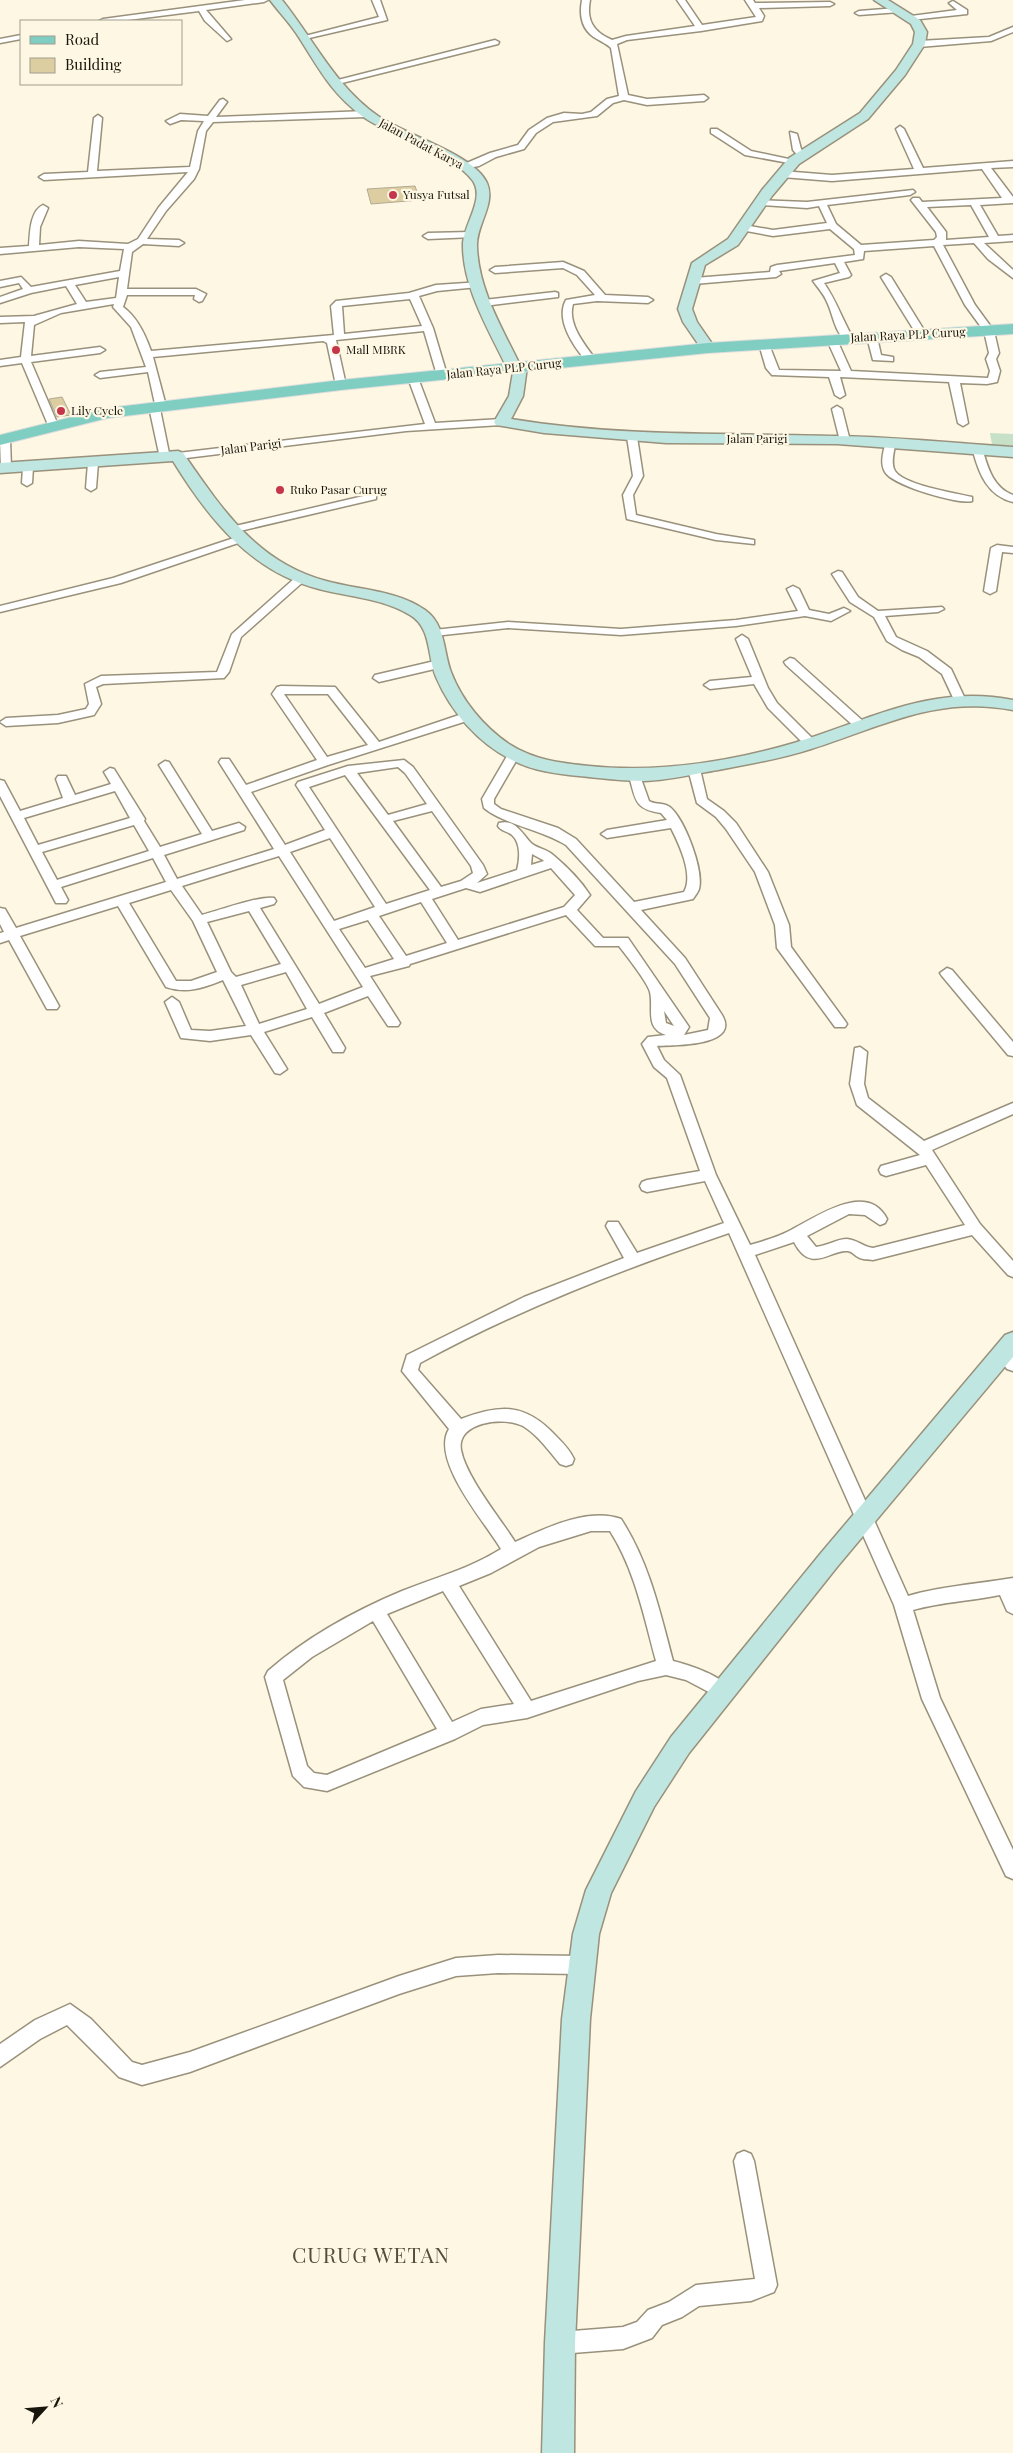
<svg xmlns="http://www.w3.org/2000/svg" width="1013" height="2453" font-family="'Playfair Display',serif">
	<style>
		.green { fill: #c7e1c9 }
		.building { fill: #ddcea2; stroke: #b2aa93 }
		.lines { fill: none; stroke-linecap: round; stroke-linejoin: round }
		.street-casing { stroke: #99917b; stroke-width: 3 }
		.secondary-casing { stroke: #99917b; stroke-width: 3 }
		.primary-casing { stroke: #dfdedd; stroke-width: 2 }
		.street { fill: #fff; fill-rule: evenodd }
		.secondary { fill: #bfe6e1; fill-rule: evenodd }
		.primary { fill: #80cdc2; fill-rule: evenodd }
		.poi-dot { fill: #c6364a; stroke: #fef7e4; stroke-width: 2 }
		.labels { text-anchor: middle; stroke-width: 4.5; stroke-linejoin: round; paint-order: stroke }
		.far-street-label { font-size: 12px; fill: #18150c; stroke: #fef7e4 }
		.far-poi-label { font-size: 12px; fill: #18150c; stroke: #fef7e4; text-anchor: start }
		.near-quarter-label { font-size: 21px; letter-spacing: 1px; fill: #544d38; stroke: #fef7e4 }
	</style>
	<rect width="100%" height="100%" fill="#fef7e4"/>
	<path class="green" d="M990 433 1013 434V446L992 445Z"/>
	<g class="building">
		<path d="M415 186 420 200 371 204 367 189Z"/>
		<path d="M62 397 71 415 57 417 49 399Z"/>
	</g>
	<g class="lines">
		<defs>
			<g id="street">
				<path d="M245 0H268L264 2 206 10 231 39 227 41 205 21 199 11 120 21H99L103 19Z"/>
				<path d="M372 0H380L387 20 305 39 301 37 379 17Z"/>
				<path d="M582 0H590C586 20 593 32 612 40L626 36 695 26 677 0H685L702 25 756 17 745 0H753L755 3 830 2 834 4 830 6 759 8 764 16 762 21 701 31 627 40 617 44 628 95 647 99 704 95 708 98 704 101 647 105 624 100 613 103 597 116 553 122 536 133 524 149 496 157 479 166 462 169V165L490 153 518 145 529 130 547 118 564 113 582 114 591 112 607 99 619 96 611 48C607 44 602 42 597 39 582 31 579 16 582 0Z"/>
				<path d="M953 1 967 10V14L911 20 907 18 911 16 957 10 949 3Z"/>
				<path d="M897 8H900V12L859 15 855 13 859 11Z"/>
				<path d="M1013 27V32L991 41 919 47 915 44 919 41 989 37Z"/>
				<path d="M21 35V39L0 43V39Z"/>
				<path d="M495 40 499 42 498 44 334 85 330 82Z"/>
				<path d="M223 99 227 102 216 117 366 111 370 114 366 117 213 122 206 131 199 169 194 179 166 211 147 239 179 240 184 243 179 246 143 244 132 252 127 289H196L206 294 202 301 199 302 194 299 195 295H127L123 307C137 317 145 334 151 351L334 335 331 306 336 301 409 293 436 285 481 282V286L478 287 437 291 419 296 433 328 447 375 442 378 437 375 424 331 336 340 346 385 341 388 336 385 327 343 323 341 153 357 166 406 160 409 170 458 165 461 160 458 149 407 155 404 148 372 100 378 95 375 100 372 146 367 131 327 113 307 114 304 61 313 34 325 31 356 100 347 105 350 100 353 31 362 58 425 53 428 49 427 22 363 0 366V360L21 357 25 322 0 323V317L34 316 77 304 66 286 31 293 0 303V297L23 289 19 283 0 287V281L21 277 31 287 120 271 124 249 79 247 0 254V248L29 246C30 233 30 211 43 205L48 208 40 227 39 245 79 241 128 244 138 239 159 207 188 172 44 180 39 177 44 174 88 172 94 118 98 115 102 118 97 171 190 167 198 131 204 121 181 120 170 124 166 121 180 114 208 116 220 100ZM119 277 116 298 86 302 75 285ZM410 299 422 326 344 334 342 306Z"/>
				<path d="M900 126 904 129 923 168 1013 161V167L991 168 1013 197V203L980 205 998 236 1013 235V241L984 243 1013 270V278L988 259 974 243 943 245 975 305 994 331 999 353 996 359 1000 371 997 382 987 384 960 383 968 423 963 426 958 423 949 382 840 377 845 395 840 398 835 395 829 377 772 375 766 368 759 344 768 342 779 370 841 371 827 340 832 337 837 340 851 371 988 378 990 371 986 359 989 353 984 331 965 305 934 246 864 251 863 259 844 262 851 275 849 277 824 283C836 300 842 319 853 338L848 341C835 336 833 313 827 302 824 294 818 288 813 281L840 273 835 263 779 271 781 274 776 277 694 284 689 281 694 278 770 272 771 267 777 265 855 255 854 249 830 229 773 236 741 230 739 228 744 225 773 230 827 223 819 206 807 208 761 205 758 204V200L807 202 913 190 915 192 910 195 827 205 836 224 861 245 934 240 937 237 936 232 911 200 913 198H919L922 202 1002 198 982 169 832 181 782 177 777 174 782 171 832 175 914 169 896 129ZM971 205 989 237 946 240V232L927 207Z"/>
				<path d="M711 129H717L751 151 798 161 794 164 745 155 711 133Z"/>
				<path d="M790 132 797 134 801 149 807 156 806 158H800L793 150Z"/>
				<path d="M471 232 476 235 474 237 428 239 423 236 428 233Z"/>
				<path d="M563 262 584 271 605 295 648 297 653 300 648 303 597 301 573 304C567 324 585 345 596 360L595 362H587C574 347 555 320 566 300L595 295 577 275 563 268 495 273 490 270 495 267Z"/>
				<path d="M886 274 891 277 927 335 926 337 917 335 881 277Z"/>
				<path d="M555 292 558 293V297L484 306 479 303 484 300Z"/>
				<path d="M872 334 877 337 881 355 893 357V361L873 360 867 337Z"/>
				<path d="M413 375 418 378 435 423 501 419 506 422 501 425 406 431 178 459 173 456 178 453 425 424 408 378Z"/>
				<path d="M837 406 842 409 850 441 849 443H841L840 441 832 409Z"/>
				<path d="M632 434 637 437 643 476 633 495 636 515 716 534 754 540V544L716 540 627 519 623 495 633 476 627 437Z"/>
				<path d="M5 436 10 439 11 468 6 471 1 468 0 439Z"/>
				<path d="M890 442 895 445C894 452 891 462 894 469 900 485 956 493 972 497V501C958 505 892 485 885 472 880 464 883 453 885 445Z"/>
				<path d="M978 448 983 451C988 469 994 488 1013 495V502C988 496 979 474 973 451Z"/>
				<path d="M93 460 98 463 96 488 91 491 86 488 88 463Z"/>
				<path d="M28 464 33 467 32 483 27 486 22 483 23 467Z"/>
				<path d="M372 494 376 495V499L231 533 225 530 231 527Z"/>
				<path d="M240 536 244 537V541L121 583 0 612V606L113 578Z"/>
				<path d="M997 545 1013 547V553L1002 552 996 591 990 594 984 591 991 548Z"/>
				<path d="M838 571 842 572 858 597 878 611 942 607 944 609 938 612 885 616 896 637 927 651 951 669 966 701 964 704H956L942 674 919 657 902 650 887 641 874 617 850 602 832 574Z"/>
				<path d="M300 576 304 577V581L241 637 229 672 224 678 103 684 96 687 101 704 94 715 58 723 6 726 0 722 6 718 58 715 86 709 89 704 85 684 101 676 217 672 232 634 296 577Z"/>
				<path d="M793 586 799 589 809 610 829 614 844 608 850 611 831 621 805 616 736 626 621 635 508 628 434 636 428 633 434 630 508 622 621 629 736 620 798 611 787 589Z"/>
				<path d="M742 635 748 639 768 688 777 703 814 740 816 743 814 746H806L768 708 754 684 710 689 704 685 710 681 752 677 736 639Z"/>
				<path d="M790 658 794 659 864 722 866 725 864 728H856L786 665 784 662Z"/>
				<path d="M439 660 445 664 443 667 379 682 373 678 375 675Z"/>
				<path d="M281 686 335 687 379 742 465 713H473L475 716 473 719 328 765 251 792 285 845 325 830 296 785 298 782 348 766 404 760 413 767 483 865 487 874 477 883 517 870C520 859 521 843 512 835 507 831 501 831 498 826L499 823C515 819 521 832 530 842 535 848 547 849 553 855 565 865 581 881 590 895L577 910 603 938H628L689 1027 684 1035 708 1030 710 1018 675 964 566 845C540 829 505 825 484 808L482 799 510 751H518L520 754 494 799V804L501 809 558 828 576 839 634 902 684 892C694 875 679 844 671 828L607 838 601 834 607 830 667 820 661 813C634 809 636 800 629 776L631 773H639L649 801C655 805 665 802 671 808 685 821 704 870 699 889 698 892 695 896 693 899L641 910 685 958 722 1015C741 1047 672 1045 657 1046L664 1060 680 1075 716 1175 750 1245C764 1241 778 1237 791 1230 815 1218 867 1180 887 1219L885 1223 880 1225 865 1215 849 1214 807 1236 816 1247C827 1246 837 1239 847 1239 858 1240 863 1247 873 1248L965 1225 926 1165 886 1176 881 1174 879 1170 881 1166 920 1155 857 1105 850 1084 855 1048 860 1047 867 1052 864 1084 868 1098 924 1141 1013 1103V1114L932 1150 980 1224 1013 1261V1277L1008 1275 972 1235 873 1260C868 1259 862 1260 858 1257 854 1255 853 1252 848 1251 830 1249 811 1275 794 1242L755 1255 908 1596C942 1586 978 1584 1013 1578V1614L1007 1611 1000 1595C971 1601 941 1602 913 1610L940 1698 1013 1850V1879L1006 1876 922 1699 894 1605 729 1233C623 1269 519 1309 420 1363L418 1370 461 1419C500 1404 525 1403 555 1435 562 1442 570 1450 574 1459L572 1464 566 1466 560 1464C549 1451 538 1435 523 1426 504 1416 456 1422 461 1450 466 1477 500 1518 515 1542 544 1529 588 1507 621 1519 649 1562 660 1612 673 1661 689 1665 724 1676 731 1691L728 1697 722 1699 686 1680 666 1675 638 1681 527 1718 483 1725 455 1739 327 1791 304 1787 293 1776 265 1677 268 1671C307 1637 354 1611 402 1591 437 1577 469 1569 501 1549 485 1522 430 1460 449 1429L402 1371 407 1355 524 1297 624 1258 606 1226 608 1222H618L637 1253 724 1223 705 1181 647 1192 642 1190 640 1186 642 1182 647 1180 700 1171 667 1078 654 1067 642 1044 648 1037 666 1035C644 1028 654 1009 650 992 648 983 626 955 619 946H595L566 915 410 964 409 966 370 976 400 1023 398 1026H388L368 996 324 1013 345 1048 343 1052H333L312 1017 264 1032 287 1069 280 1074 275 1073 251 1035 210 1041 181 1038 165 1002 172 997 179 1002 191 1030 210 1031 246 1026 223 980C203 988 187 994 166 987L118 906 20 936 59 1006 57 1009H47L9 940 0 943V933L4 932 0 924V908L5 909 16 928 166 882 153 858 61 887 68 900 66 903H56L0 796V780L4 781 20 811 63 798 56 779 58 776H66L75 795 111 784 104 772 110 768 114 769 145 819 144 821 160 847 202 834 159 765 165 761 169 762 212 831 239 823 245 827 244 830 164 855 177 879 274 849 219 762 221 759H229L246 785 317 760 272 694 277 687ZM284 694H328L368 745 327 757ZM398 767 405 773 427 804 388 815 357 773ZM345 775 430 890 386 904 309 787ZM115 791 130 818 38 845 24 818ZM432 811 471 866 473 873 461 881 441 887 393 821ZM134 825 149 851 57 880 42 852ZM330 838 375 907 334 921 290 852ZM532 854 543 860 544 861 531 865ZM279 856 363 987 319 1004 260 908 274 904 276 901 274 898C262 895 217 911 202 915L182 886ZM551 868 575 895 564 907 458 940 432 899 466 888 480 892ZM171 890 193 921 217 972 191 981H176L129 903ZM421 902 447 943 406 956 379 916ZM249 911 281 964 236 977 231 972 207 922ZM368 920 394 959 365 968 339 929ZM286 972 307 1009 259 1024 241 985ZM664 1011 674 1026 666 1023ZM591 1531H610C635 1570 644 1617 656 1661L531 1701 459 1586 491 1573 539 1547ZM443 1591 514 1704 481 1709 452 1722 387 1614ZM373 1621 437 1729 327 1775 314 1773 307 1766 283 1680 312 1657Z"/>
				<path d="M694 765 700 769 707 799 724 811 736 823 768 872 789 925 791 947 845 1021 847 1024 845 1027H835L777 948 775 925 755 872 726 829 716 817 697 803 688 769Z"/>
				<path d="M947 968 952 970 1013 1042V1056L1008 1055 942 976 940 973Z"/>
				<path d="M1003 1347 1013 1354V1371L1007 1369 995 1353 997 1349Z"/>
				<path d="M498 1955 581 1956 588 1958 591 1965 588 1972 581 1974 498 1973 456 1976 399 1994 190 2072 142 2085 119 2077 67 2025 40 2039 0 2067V2044L35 2020 70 2004 91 2019 132 2062 142 2065 190 2052 399 1976 456 1958Z"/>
				<path d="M744 2151 751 2154 754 2161 777 2285 774 2292 751 2301 699 2306 682 2317 662 2325 652 2338 623 2349 560 2354 552 2351 549 2343 552 2335 560 2332 623 2327 637 2322 648 2310 669 2302 696 2285 755 2279 734 2161 737 2154Z"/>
			</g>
			<g id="secondary">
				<path d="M270 0H282C314 40 335 86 378 116 405 135 474 154 487 183 496 204 476 225 477 246 478 288 501 326 519 363L525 364 527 367 523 396 511 419C620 437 726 433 836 436 895 437 954 443 1013 447V457L837 444 666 443 544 433 496 425 494 422 509 396 513 372 507 368C489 330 462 287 463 243 464 224 485 199 473 181 454 154 391 137 362 116 328 90 318 66 296 33 288 21 278 11 270 0Z"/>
				<path d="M874 0H888L920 20 927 32 925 44 905 75 868 119 799 164 772 196 738 245 705 265 692 309 697 322 715 348 713 351H703L683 322 678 309 692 263 728 239 762 190 789 158 860 113 896 70 913 44 915 32 911 24Z"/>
				<path d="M178 451 183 453C221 508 257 563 326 581 358 590 397 590 425 610 446 625 443 651 451 672 462 701 484 727 509 744 534 760 560 763 589 766 656 773 729 762 794 743 870 720 931 684 1013 700V710C936 695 881 727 811 749 780 759 749 764 718 770 694 774 669 780 644 781 622 781 601 778 579 776 557 774 533 771 512 760 478 743 451 712 436 677 427 656 432 628 410 615 382 598 349 597 319 589 251 572 208 518 173 461L0 473V463Z"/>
				<path d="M1013 1332V1357L837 1567 689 1753 654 1807 611 1893 599 1934 590 2019 575 2343 574 2453H542L545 2343 562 2019 573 1934 586 1890 636 1791 671 1737 821 1553 1005 1335Z"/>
			</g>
			<path id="primary" d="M1013 324V334L708 353 341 390 108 418 0 445V435L108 408 341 380 708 343Z"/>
		</defs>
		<use href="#street" class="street-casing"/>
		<use href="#secondary" class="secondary-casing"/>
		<use href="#primary" class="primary-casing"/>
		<use href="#street" class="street"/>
		<use href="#secondary" class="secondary"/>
		<use href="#primary" class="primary"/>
	</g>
	<g class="poi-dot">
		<circle cx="393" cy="195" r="5"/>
		<circle cx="336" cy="350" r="5"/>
		<circle cx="61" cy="411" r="5"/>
		<circle cx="280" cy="490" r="5"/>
	</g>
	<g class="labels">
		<g class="far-street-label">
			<text transform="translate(421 144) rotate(28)" y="4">Jalan Padat Karya</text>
			<text transform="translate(908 335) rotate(-3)" y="4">Jalan Raya PLP Curug</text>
			<text transform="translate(504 369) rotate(-6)" y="4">Jalan Raya PLP Curug</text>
			<text x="757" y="443">Jalan Parigi</text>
			<text transform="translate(251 447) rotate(-7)" y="4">Jalan Parigi</text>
		</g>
		<g class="far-poi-label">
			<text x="403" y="199">Yusya Futsal</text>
			<text x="346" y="354">Mall MBRK</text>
			<text x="71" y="415">Lily Cycle</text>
			<text x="290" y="494">Ruko Pasar Curug</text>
		</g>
		<g class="near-quarter-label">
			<text x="371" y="2263">CURUG WETAN</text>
		</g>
	</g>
	<rect x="20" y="20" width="162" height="65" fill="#fef7e4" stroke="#a29d8e"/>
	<rect x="30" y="36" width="25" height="8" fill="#80cdc2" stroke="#a29d8e"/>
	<text x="65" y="45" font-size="15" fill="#18150c">Road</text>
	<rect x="30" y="58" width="25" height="15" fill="#ddcea2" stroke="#a29d8e"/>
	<text x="65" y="70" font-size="15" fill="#18150c">Building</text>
	<g transform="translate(45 2408) rotate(64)" stroke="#fef7e4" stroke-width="4" paint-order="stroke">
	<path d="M0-4L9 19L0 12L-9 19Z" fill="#18150c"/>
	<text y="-8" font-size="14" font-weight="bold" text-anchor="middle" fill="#18150c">N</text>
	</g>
</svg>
